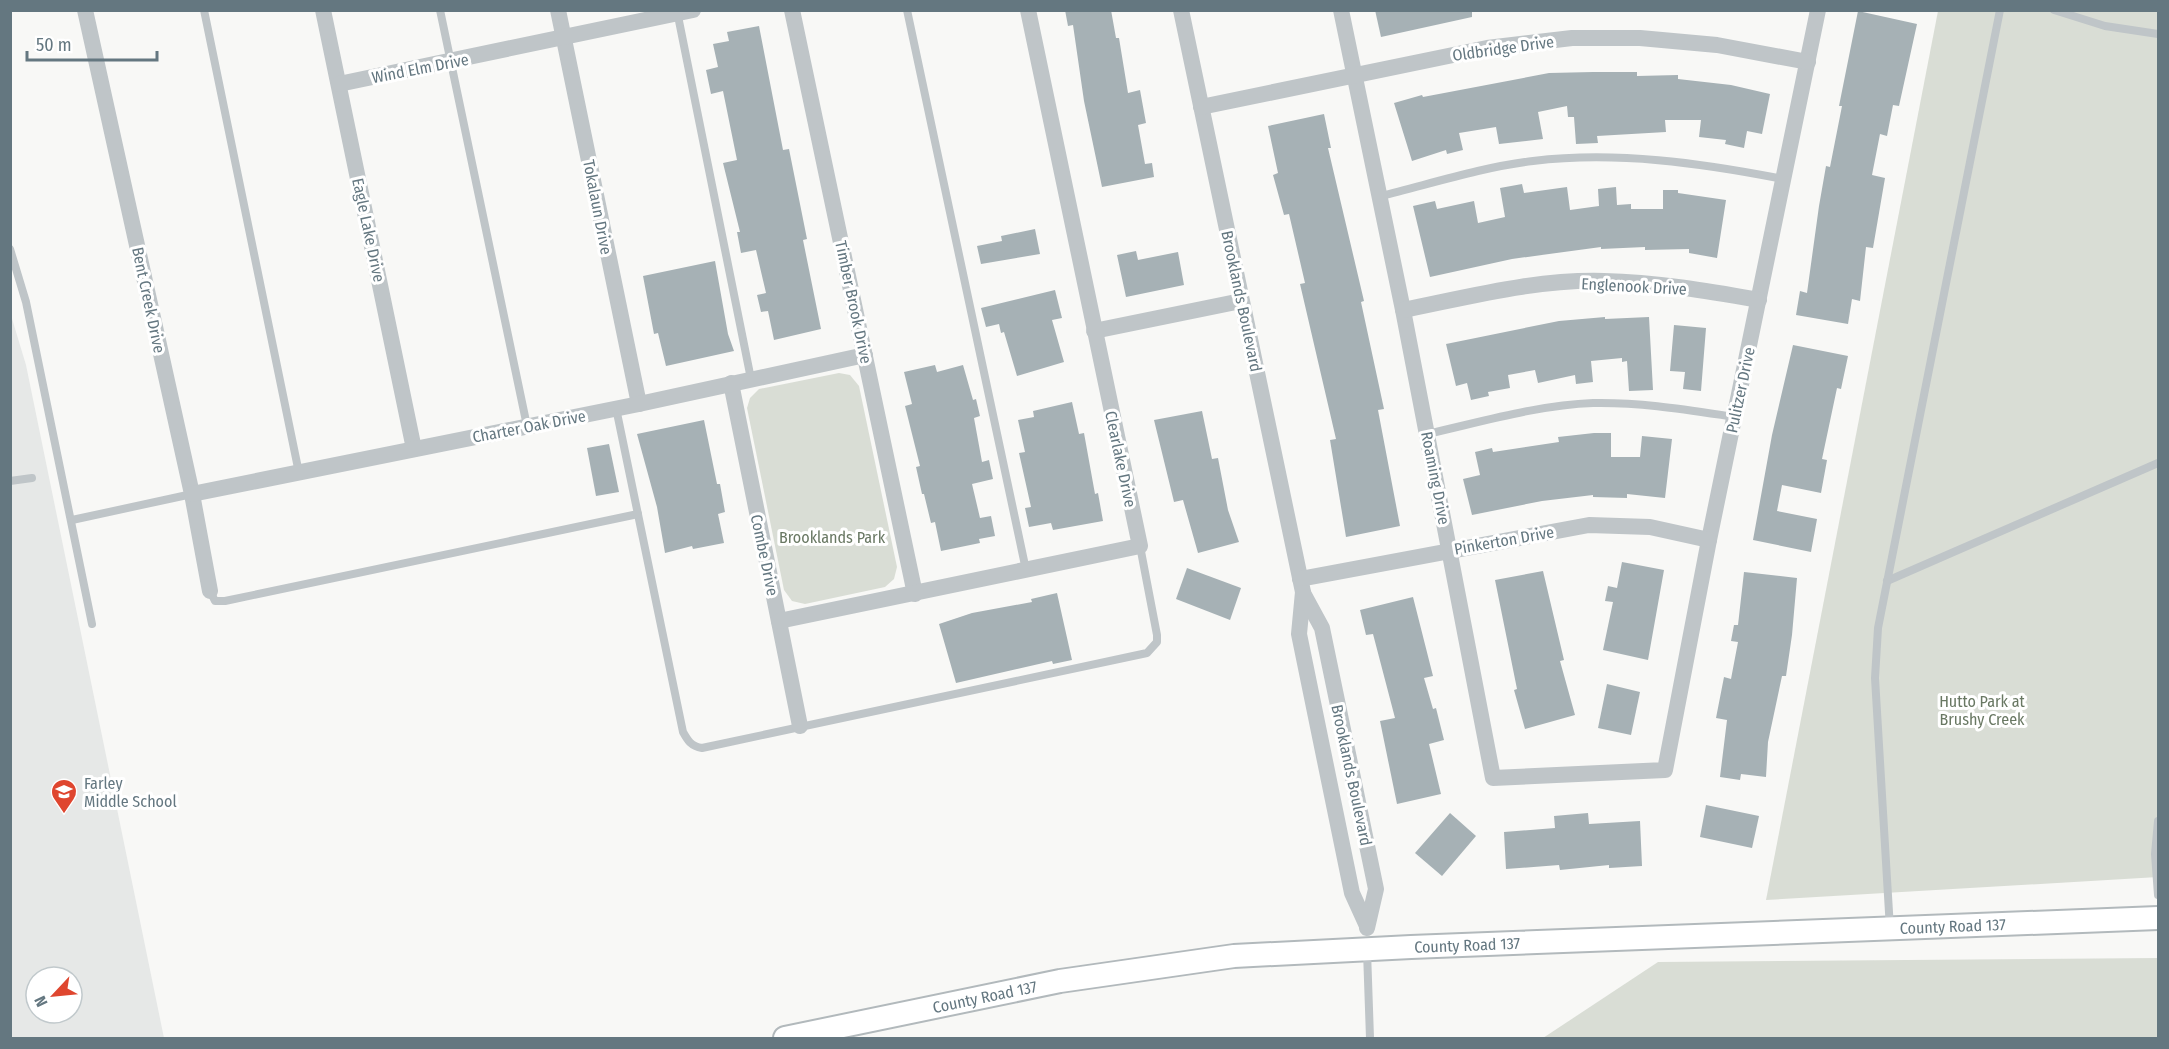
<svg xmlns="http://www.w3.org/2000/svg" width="2169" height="1049" font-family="'Fira Sans Condensed',sans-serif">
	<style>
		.built { fill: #e6e8e7; fill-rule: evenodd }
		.green { fill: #d9ddd5 }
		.building { fill: #a6b1b5 }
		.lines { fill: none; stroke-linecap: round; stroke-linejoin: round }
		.secondary-casing { stroke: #b2b9bc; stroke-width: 26 }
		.lane { stroke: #bfc5c8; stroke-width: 8 }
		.street { stroke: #bfc5c8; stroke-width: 16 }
		.secondary { stroke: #fff; stroke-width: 22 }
		.labels { text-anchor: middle; stroke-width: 6; stroke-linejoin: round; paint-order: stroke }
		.street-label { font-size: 16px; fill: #647780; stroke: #fff }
		.park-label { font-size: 16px; fill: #697863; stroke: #fff }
		.poi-label { font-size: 16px; fill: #647780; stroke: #fff; text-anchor: start }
	</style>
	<rect width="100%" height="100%" fill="#f8f8f6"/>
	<path class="built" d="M10 312 26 365 164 1038H11ZM36 977H72V1013H36Z"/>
	<g class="green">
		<path d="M1938 11H2158V877L1766 900Z"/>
		<path d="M839 373 850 375 859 386 897 567 894 579 885 587 805 604 792 601 784 590 747 408 750 398 759 389Z"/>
		<path d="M2158 958V1038H1543L1658 962Z"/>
	</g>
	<g class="building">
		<path d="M1065 10H1111L1116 38H1119L1128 93 1140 90 1146 123 1138 125 1145 164 1152 163 1154 177 1102 187 1084 101 1073 25 1068 26Z"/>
		<path d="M1375 10H1472V17L1381 37Z"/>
		<path d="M1858 11 1917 24 1899 106 1893 105 1887 136 1880 134 1872 175 1885 178 1873 248 1866 247 1860 301 1852 299 1848 324 1796 315 1800 291 1807 293 1819 206 1826 166 1830 167 1842 106H1839Z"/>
		<path d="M759 26 783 150 789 149 807 239 803 240 821 329 774 340 768 311 761 312 757 295 766 293 756 250 741 253 737 232H740L723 163 737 160 723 91 711 94 706 70 718 67 713 44 729 41 727 32Z"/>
		<path d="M1593 72H1637V76L1678 75V79L1731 85 1770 94 1762 134 1747 131 1744 148 1725 144 1726 140 1699 137 1701 120H1665L1666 132 1597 136 1598 143 1576 144 1574 117H1568L1567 106 1538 112 1543 139 1499 144 1496 127 1459 133 1463 150 1447 154 1446 150 1412 161 1394 103 1422 95 1423 97 1549 73Z"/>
		<path d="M1324 114 1331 148H1328L1364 301 1361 302 1384 409 1378 410 1400 526 1346 537 1330 440 1336 439 1300 284 1305 283 1289 214 1284 215 1273 175 1278 173 1268 126Z"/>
		<path d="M1522 184 1524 193 1567 187 1570 210 1599 206 1598 189 1616 187 1617 205 1631 204V209H1663V190H1678V193L1726 200 1717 258 1689 253V249L1645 250V247L1601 249V247L1512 259 1430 277 1413 206 1435 201 1437 209 1474 201 1478 223 1505 217 1500 188Z"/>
		<path d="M1035 229 1040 254 981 264 977 246 1002 241 1001 236Z"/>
		<path d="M1136 251 1138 260 1178 252 1184 285 1126 297 1117 255Z"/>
		<path d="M715 261 728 334 734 351 666 366 658 333 654 334 643 276Z"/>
		<path d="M1055 290 1062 318 1052 320 1064 362 1017 376 1004 332 1001 333 999 324 986 327 981 308Z"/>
		<path d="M1605 317V319L1649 317 1653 390 1629 391 1627 361 1622 362V358L1591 361 1593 382 1576 384 1575 375 1538 383 1535 370 1508 375 1510 388 1488 392 1489 396 1471 400 1467 383 1456 386 1446 344 1559 321Z"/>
		<path d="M1674 325 1706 328 1701 391 1683 389 1685 372 1670 371Z"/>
		<path d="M1793 345 1848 356 1841 389 1837 388 1822 459 1827 460 1821 493 1782 485 1777 511 1817 519 1811 552 1753 540 1772 435Z"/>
		<path d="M935 365 937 372 963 365 973 400 976 399 980 416 974 418 982 462 989 460 993 479 972 484 980 518 991 516 995 536 979 539 980 543 941 551 935 522 931 523 924 494H922L916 467 920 466 905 406 912 404 904 372Z"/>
		<path d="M1072 402 1079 434 1084 433 1095 494 1098 493 1103 521 1053 530 1051 523 1029 527 1025 508 1031 507 1019 453 1025 452 1018 420 1034 417 1033 411Z"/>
		<path d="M1202 411 1212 459 1218 458 1228 510 1239 542 1198 553 1183 500 1174 502 1154 420Z"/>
		<path d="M704 420 717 484H720L725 512 718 514 724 543 693 549 692 546 665 553 657 507 637 434Z"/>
		<path d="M1594 433H1611V457H1640L1642 436 1672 439 1665 498 1627 494V498L1593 497V495L1542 501 1472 515 1463 479 1480 475 1475 452 1492 448 1493 452 1559 442 1558 437Z"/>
		<path d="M609 444 619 492 596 496 587 448Z"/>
		<path d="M1622 562 1664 570 1648 660 1603 650 1613 602 1605 601 1608 586 1617 588Z"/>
		<path d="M1187 568 1241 588 1230 620 1176 599Z"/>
		<path d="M1543 571 1564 660 1560 661 1575 715 1525 729 1514 690 1517 689 1495 580Z"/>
		<path d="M1744 572 1797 578 1792 635 1786 676H1782L1768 742 1766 777 1741 774 1740 780 1720 777 1727 720 1716 718 1724 677 1731 679 1738 642 1731 641 1734 625H1738Z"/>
		<path d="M1057 593 1072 660 1053 664 1052 661 956 683 939 624 972 613 1032 602 1031 599Z"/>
		<path d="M1413 597 1433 676 1424 678 1433 709 1436 708 1444 740 1429 744 1441 794 1397 804 1380 721 1395 718 1373 634 1366 635 1360 610Z"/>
		<path d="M1607 684 1640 692 1631 735 1598 728Z"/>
		<path d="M1706 805 1759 816 1752 848 1700 837Z"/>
		<path d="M1450 813 1476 836 1442 876 1415 853Z"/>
		<path d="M1588 813 1589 824 1640 821 1642 866 1609 868V865L1560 870 1559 865 1506 869 1504 832 1555 828 1554 816Z"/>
	</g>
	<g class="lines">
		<defs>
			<g id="secondary">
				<path id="s1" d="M785 1038 1060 981 1234 956 1411 947 2158 918"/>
			</g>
		</defs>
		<use href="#secondary" class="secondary-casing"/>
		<g class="lane">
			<path d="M204 10 299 473"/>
			<path d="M440 10 527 426"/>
			<path d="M907 10 1026 570"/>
			<path d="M2054 10 2105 26 2158 34"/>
			<path d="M677 11 751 379"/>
			<path d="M1381 196C1430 184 1482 167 1533 161 1616 151 1701 163 1783 179"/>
			<path d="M10 249 26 302 92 624"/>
			<path d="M616 408 683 732C688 741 691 746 702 748L1147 653 1157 642V635L1140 546"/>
			<path d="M1427 434C1481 422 1538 405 1593 403 1641 402 1688 410 1735 417"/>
			<path d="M10 481 32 478"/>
			<path d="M72 520 192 494"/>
			<path d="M1887 581 2158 463"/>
			<path d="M210 591 215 601H225L638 514"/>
			<path d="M2158 821 2155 854 2158 895"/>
			<path d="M1890 929 1875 678 1878 628 2000 10"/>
			<path d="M1367 951 1370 1038"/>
		</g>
		<g class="street">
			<path d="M85 10 192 494 210 591"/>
			<path d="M323 10 414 449"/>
			<path d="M558 10 639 404"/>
			<path d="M792 10 915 594"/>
			<path d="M1181 10 1303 592 1299 634 1352 893 1367 926"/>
			<path d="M1341 10 1403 310 1493 778 1665 770 1709 540 1818 10"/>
			<path d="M339 84 693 10"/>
			<path d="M1201 107 1487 48 1572 38H1640L1717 45 1808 62"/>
			<path d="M1403 310C1469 297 1536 279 1604 281 1656 282 1708 291 1759 300"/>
			<path d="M1094 331 1241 301"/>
			<path d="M731 383 800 726"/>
			<path d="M192 494 639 404 865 355"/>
			<path d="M1300 579 1589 525 1650 527 1709 540"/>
			<path d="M1303 593 1322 628 1376 889 1367 928"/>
			<path d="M779 621 1140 546 1028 10"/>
		</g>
		<use href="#secondary" class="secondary"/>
	</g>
	<defs>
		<symbol id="school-pin" viewBox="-11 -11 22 30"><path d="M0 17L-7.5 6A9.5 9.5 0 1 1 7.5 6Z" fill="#df462f" stroke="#fff"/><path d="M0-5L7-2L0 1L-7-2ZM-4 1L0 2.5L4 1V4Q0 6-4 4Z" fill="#fff"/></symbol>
	</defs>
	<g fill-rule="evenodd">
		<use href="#school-pin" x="49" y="777" width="30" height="40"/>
	</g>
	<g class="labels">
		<g class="street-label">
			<text transform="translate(1503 48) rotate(-8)" y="6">Oldbridge Drive</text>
			<text transform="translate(420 68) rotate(-11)" y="6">Wind Elm Drive</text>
			<text transform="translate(598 207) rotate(79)" y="6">Tokalaun Drive</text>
			<text transform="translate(369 230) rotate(78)" y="6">Eagle Lake Drive</text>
			<text transform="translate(1634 286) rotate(3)" y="6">Englenook Drive</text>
			<text transform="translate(149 300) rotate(78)" y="6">Bent Creek Drive</text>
			<text transform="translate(1242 301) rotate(78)" y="6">Brooklands Boulevard</text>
			<text transform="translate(854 302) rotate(78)" y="6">Timber Brook Drive</text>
			<text transform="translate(1740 390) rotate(-78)" y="6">Pulitzer Drive</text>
			<text transform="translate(529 426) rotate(-11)" y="6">Charter Oak Drive</text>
			<text transform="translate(1121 459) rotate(78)" y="6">Clearlake Drive</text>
			<text transform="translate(1436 478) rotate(79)" y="6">Roaming Drive</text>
			<text transform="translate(1504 540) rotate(-10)" y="6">Pinkerton Drive</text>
			<text transform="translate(765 555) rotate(78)" y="6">Combe Drive</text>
			<text transform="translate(1352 775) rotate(78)" y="6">Brooklands Boulevard</text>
			<text dy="6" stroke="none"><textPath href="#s1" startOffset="1176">County Road 137</textPath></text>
			<text dy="6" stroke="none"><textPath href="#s1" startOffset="690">County Road 137</textPath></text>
			<text dy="6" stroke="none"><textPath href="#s1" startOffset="204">County Road 137</textPath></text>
		</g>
		<g class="park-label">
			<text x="832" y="543">Brooklands Park</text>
			<text x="1982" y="707">Hutto Park at<tspan x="1982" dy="18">Brushy Creek</tspan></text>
		</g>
		<g class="poi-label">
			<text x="84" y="789">Farley<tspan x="84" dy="18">Middle School</tspan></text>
		</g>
	</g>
	<rect width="2169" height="1049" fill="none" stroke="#647780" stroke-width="24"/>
	<g transform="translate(54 995) rotate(244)"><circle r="28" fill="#ffffff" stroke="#c1c9cc" stroke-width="1.5"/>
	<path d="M0-4.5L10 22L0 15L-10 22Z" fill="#df462f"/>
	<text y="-9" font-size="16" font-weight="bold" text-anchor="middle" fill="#647780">N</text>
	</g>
	<path d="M27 51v9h130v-9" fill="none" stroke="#647780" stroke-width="3"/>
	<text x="36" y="51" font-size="18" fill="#647780" stroke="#ffffff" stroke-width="4.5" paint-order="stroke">50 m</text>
</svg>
